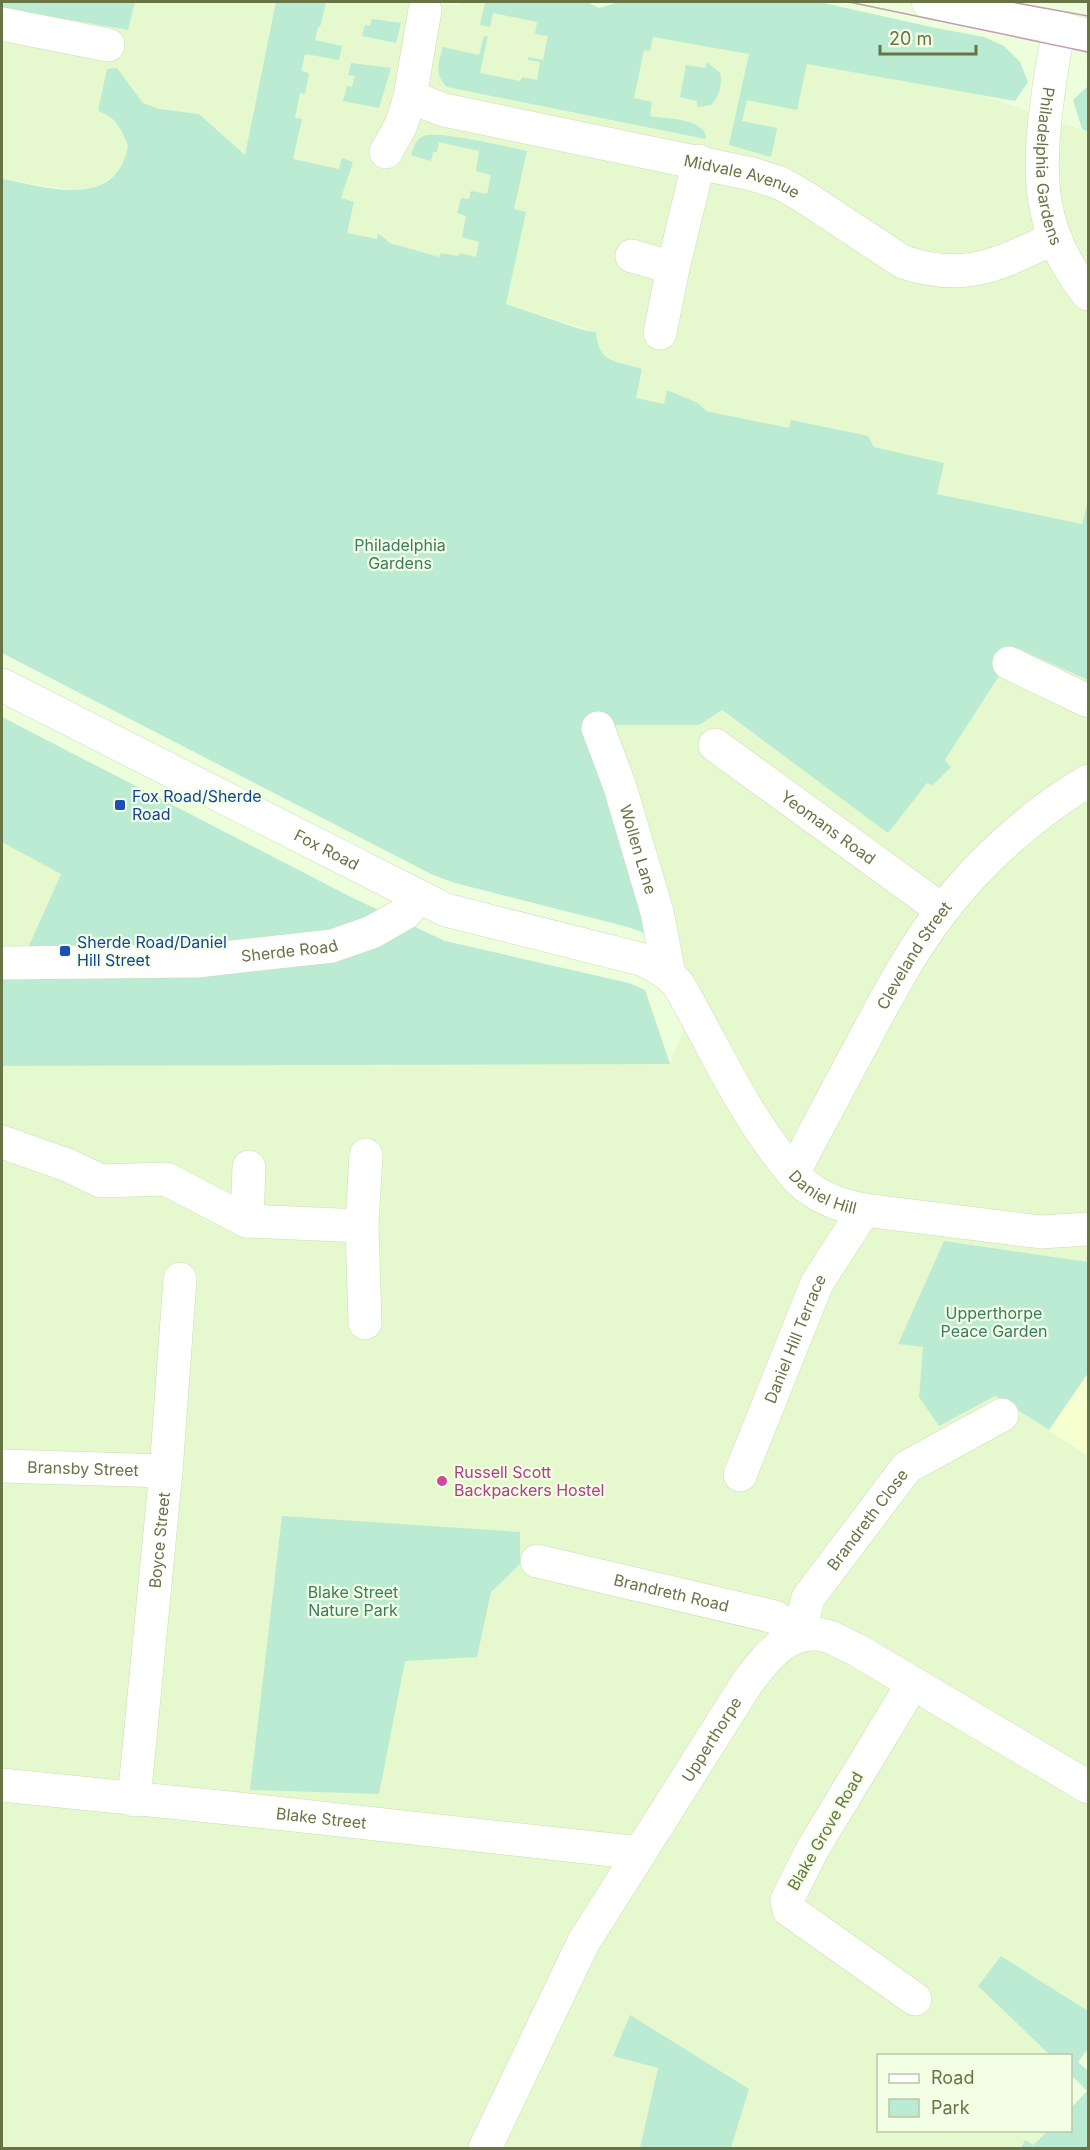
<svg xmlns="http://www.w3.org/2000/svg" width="1090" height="2150" font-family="Inter,sans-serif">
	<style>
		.residential { fill: #e5f8ce }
		.commercial { fill: #f6ffd0 }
		.green { fill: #bbebd3 }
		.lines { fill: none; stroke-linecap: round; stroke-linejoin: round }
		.minor-casing { stroke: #cdddb4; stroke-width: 34 }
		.minor { stroke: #fff; stroke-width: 33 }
		.tram { stroke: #c69cb4; stroke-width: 1.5 }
		.transit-dot { fill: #1a4fb4; stroke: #f2ffe5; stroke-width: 2 }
		.hotel-dot { fill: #d1479c; stroke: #f2ffe5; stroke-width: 2 }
		.labels { text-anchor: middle; stroke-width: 4.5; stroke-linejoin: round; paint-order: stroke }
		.street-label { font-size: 16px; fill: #687444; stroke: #f2ffe5 }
		.park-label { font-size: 16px; fill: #3b7b62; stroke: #f2ffe5 }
		.transit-label { font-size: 16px; fill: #164399; stroke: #f2ffe5; text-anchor: start }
		.hotel-label { font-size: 16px; fill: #b23c85; stroke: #f2ffe5; text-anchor: start }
	</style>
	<rect width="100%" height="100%" fill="#edfedd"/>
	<g class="residential">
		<path d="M135 2H427L459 6 460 2H485V8L972 92 1088 132V501L1083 524 936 494 944 463 874 447 791 421 789 428 706 411 698 403 667 390 664 404 636 398 642 369 613 361 603 356 597 344 595 332 458 289 439 257 390 243 379 233 377 239 347 233 307 188 245 155 199 114 159 109 143 103 117 68 107 114 120 128 128 146 123 165 117 173 96 187 80 191 2 179V8L127 30Z"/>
		<path d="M1017 647 1088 680V1262L944 1241 898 1344 923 1346 919 1397 995 1396 1088 1456V2011L1001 1956 979 1986 1050 2055 878 2056V2130L1048 2131 1033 2145 1026 2141 1021 2148H731L749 2089 658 2068 640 2148H2V1066L670 1063 697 997 652 881 613 724 699 725 721 710 888 832 922 782 951 767 945 761Z"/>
		<path d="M2 842 61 873 27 950 2 961Z"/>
	</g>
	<path class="commercial" d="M1088 1373V1456L1049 1430Z"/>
	<g class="green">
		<path d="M2 2H135L128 30 2 8Z"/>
		<path d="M276 2H326L320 27H318L315 40 342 46 339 60 305 54 301 71 309 73 305 94 300 93 295 118 302 119 293 159 339 169 342 158 353 162 341 198 354 202 347 233 377 239 378 233 390 243 439 257 441 253 458 256 460 253 476 257 479 242 462 237 466 216 457 213 461 198 469 199 471 191 487 194 491 175 476 171 479 151 439 142 437 152H433L431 161 411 155C414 148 415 139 423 136 437 130 508 147 527 151L514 209 526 212 506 304 583 330 596 332C598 364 617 361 642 369L636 398 664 404 667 390 698 403 706 411 789 428 791 420 868 436 874 447 944 463 937 494 1082 524 1088 501V680L1017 648 945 760 951 767 933 785 927 783 888 833 722 710 699 725H613L653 936 628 927 455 883 433 875 2 653V179C47 187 116 211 128 146 122 130 115 116 98 111L107 69 117 68 143 103 159 109 199 114 245 155Z"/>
		<path d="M485 2H587L599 8 619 2H819L936 28 984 37 1004 46 1020 62 1028 82 1015 101 807 64 797 110 747 100 742 121 777 128 771 157 729 145 749 54 653 37 650 51 644 50 634 98 652 102 650 116C666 119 706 118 706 139L447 87C434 74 438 63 443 47L479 55 484 36H488L480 73 520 81 522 77 537 80 540 62 528 60V57L543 60 548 36 535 34 537 22 493 13 490 27 480 25Z"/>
		<path d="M372 19 401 23 396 43 362 36 365 25 370 26Z"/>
		<path d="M707 62 720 73C723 84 719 97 711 105L699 107 697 106V101L680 97 686 65 705 68Z"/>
		<path d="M351 63 391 68 379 108 343 101 347 86 352 87 355 76 348 75Z"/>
		<path d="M1088 86V132L1082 129 1073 100Z"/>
		<path d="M2 717 351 897 445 941 629 983 645 990 670 1064 2 1066V961L27 950 61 874 2 842Z"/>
		<path d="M944 1241 1088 1262V1373L1049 1430 995 1396 939 1426 919 1397 923 1347 898 1344Z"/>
		<path d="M282 1516 520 1532V1564L491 1592 477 1657 405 1661 379 1794 250 1790Z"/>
		<path d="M1001 1956 1088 2011V2049L1078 2062 1088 2071V2148H1021L1025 2140 1033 2145 1048 2131 1070 2130 1071 2108 1087 2091 1071 2075 1070 2056 1050 2055 978 1986Z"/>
		<path d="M630 2015 749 2089 731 2148H640L658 2068 613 2056Z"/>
	</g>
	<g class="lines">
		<defs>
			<g id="minor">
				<path d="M928 2 1060 28 1088 36"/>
				<path id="s1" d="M425 10 410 97 444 110 752 174 780 183 803 196 903 262C966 283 998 264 1055 238"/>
				<path d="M2 24 108 45"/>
				<path id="s2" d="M1060 28C1054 50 1051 73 1048 95 1037 173 1037 231 1088 294"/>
				<path d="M386 152 401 125 410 97"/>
				<path d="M632 256 673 268"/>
				<path d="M660 333 673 268 699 161"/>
				<path d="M1009 663 1088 701"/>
				<path id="s3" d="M2 685 446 910 644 960C657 967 668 973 678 984 712 1042 739 1105 781 1158 790 1170 800 1183 813 1191 829 1202 845 1206 864 1210L1041 1232 1088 1229"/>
				<path id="s4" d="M598 728 620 787 657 912 669 974"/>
				<path id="s5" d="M715 745 942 910"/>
				<path id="s6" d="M2 963 197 961 332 946 372 932 405 913 420 897"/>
				<path d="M2 1142 67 1165 101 1181 166 1179 247 1221 362 1226 365 1323"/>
				<path id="s7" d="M793 1173C817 1129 840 1084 864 1040 888 995 911 951 942 911 979 862 1035 812 1088 781"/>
				<path d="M247 1221 249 1167"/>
				<path d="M362 1226 366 1155"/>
				<path id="s8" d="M2 1466 166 1471"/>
				<path id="s9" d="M740 1475 817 1283 864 1210"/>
				<path id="s10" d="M537 1561 775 1617 799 1635 808 1598 907 1467 1002 1415"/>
				<path d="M913 1683 812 1850 787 1900 789 1910 915 1999"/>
				<path id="s11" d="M2 1785 239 1809 640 1853"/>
				<path id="s12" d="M134 1800 166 1471 180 1279"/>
				<path id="s13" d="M485 2148 583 1943 747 1683C766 1658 790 1625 827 1636 837 1639 847 1646 857 1650L1088 1787"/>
			</g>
		</defs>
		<use href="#minor" class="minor-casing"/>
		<use href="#minor" class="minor"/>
		<g class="tram">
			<path d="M849 2 1088 52"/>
			<path d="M1011 2 1088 16"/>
		</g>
	</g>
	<g class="transit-dot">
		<rect x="114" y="799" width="12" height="12" rx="3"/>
		<rect x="59" y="945" width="12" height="12" rx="3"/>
	</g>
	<circle class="hotel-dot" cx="442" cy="1481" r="6"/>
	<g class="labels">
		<g class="street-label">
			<text dy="6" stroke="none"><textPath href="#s2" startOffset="140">Philadelphia Gardens</textPath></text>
			<text dy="6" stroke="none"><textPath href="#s1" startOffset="430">Midvale Avenue</textPath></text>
			<text dy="6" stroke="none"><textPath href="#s5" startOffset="140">Yeomans Road</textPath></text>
			<text dy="6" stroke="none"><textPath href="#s4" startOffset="128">Wollen Lane</textPath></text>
			<text dy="6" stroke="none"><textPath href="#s3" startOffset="364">Fox Road</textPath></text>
			<text dy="6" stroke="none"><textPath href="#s6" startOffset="288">Sherde Road</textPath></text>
			<text dy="6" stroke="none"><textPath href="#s7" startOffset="249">Cleveland Street</textPath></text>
			<text dy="6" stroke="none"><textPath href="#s3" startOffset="1002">Daniel Hill</textPath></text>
			<text dy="6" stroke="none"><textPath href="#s9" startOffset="147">Daniel Hill Terrace</textPath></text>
			<text dy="6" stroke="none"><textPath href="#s8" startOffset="81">Bransby Street</textPath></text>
			<text dy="6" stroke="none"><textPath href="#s10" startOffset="411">Brandreth Close</textPath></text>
			<text dy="6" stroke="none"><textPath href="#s12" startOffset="261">Boyce Street</textPath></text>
			<text dy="6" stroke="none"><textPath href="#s10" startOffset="138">Brandreth Road</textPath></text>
			<text dy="6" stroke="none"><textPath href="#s13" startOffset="468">Upperthorpe</textPath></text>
			<text dy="6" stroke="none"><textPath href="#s11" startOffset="321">Blake Street</textPath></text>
			<text transform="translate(825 1831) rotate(-60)" y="6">Blake Grove Road</text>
		</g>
		<g class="park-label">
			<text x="400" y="551">Philadelphia<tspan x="400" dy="18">Gardens</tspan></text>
			<text x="994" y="1319">Upperthorpe<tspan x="994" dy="18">Peace Garden</tspan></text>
			<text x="353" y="1598">Blake Street<tspan x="353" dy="18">Nature Park</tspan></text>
		</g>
		<g class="transit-label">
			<text x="132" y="802">Fox Road/Sherde<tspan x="132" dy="18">Road</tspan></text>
			<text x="77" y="948">Sherde Road/Daniel<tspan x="77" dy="18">Hill Street</tspan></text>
		</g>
		<g class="hotel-label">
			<text x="454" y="1478">Russell Scott<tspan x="454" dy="18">Backpackers Hostel</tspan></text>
		</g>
	</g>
	<rect width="1090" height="2150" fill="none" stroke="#687444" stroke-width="6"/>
	<rect x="877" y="2054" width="195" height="78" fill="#f2ffe5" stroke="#bbc7a5" stroke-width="1.5"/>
	<rect x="889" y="2074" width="30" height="9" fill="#ffffff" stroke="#bbc7a5" stroke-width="1.5"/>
	<text x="931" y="2084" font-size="18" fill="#687444">Road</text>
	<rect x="889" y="2099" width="30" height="18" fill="#bbebd3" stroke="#bbc7a5" stroke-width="1.5"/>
	<text x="931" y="2114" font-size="18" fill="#687444">Park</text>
	<path d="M880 45v9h96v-9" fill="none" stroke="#687444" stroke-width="3"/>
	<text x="889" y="45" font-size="18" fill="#687444" stroke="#f2ffe5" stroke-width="4.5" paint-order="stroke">20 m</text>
</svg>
